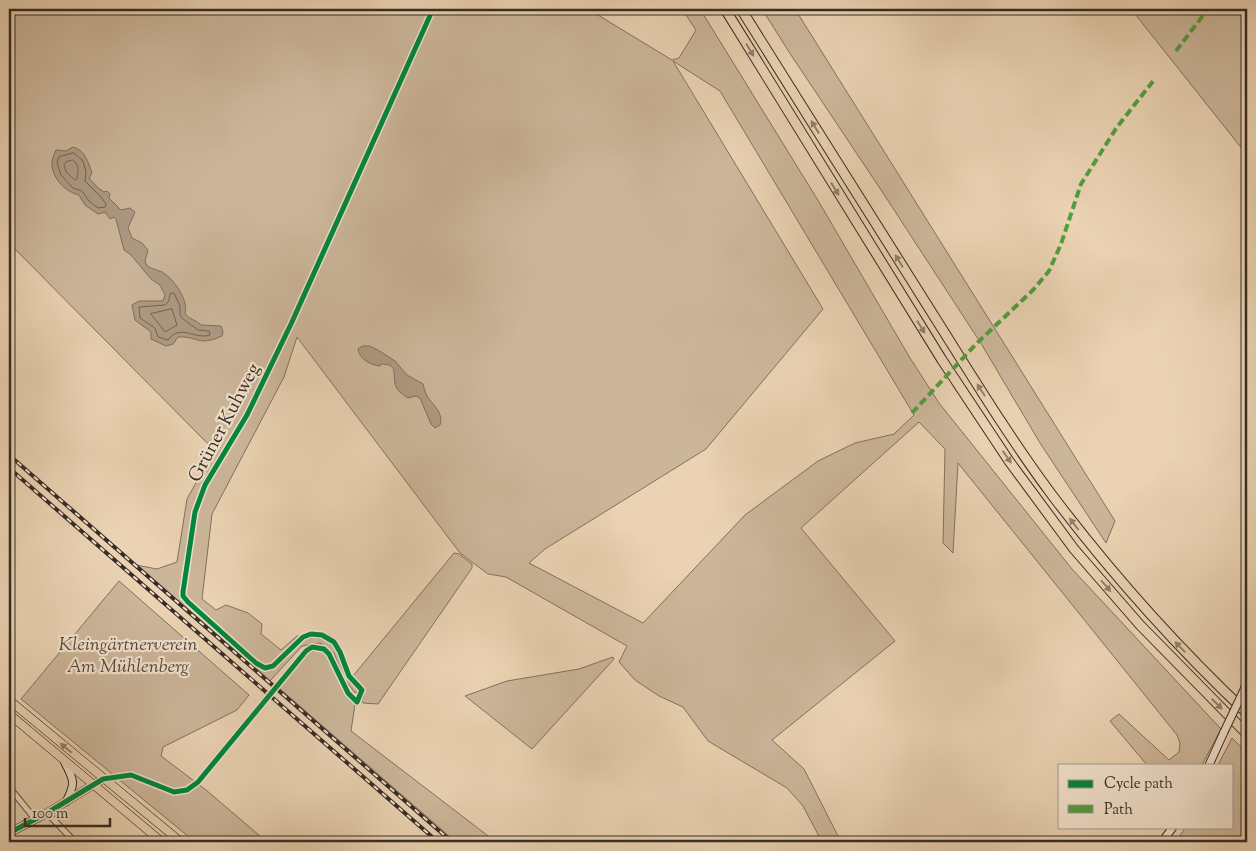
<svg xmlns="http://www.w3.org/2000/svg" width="1256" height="851" font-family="'Sorts Mill Goudy',serif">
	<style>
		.green { fill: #ccb69a; stroke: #82715f; fill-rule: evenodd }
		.water { fill: #ad9a82; stroke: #7e6e5c }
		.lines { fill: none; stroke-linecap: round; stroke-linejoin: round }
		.shore { stroke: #726353; stroke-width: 1 }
		.street-casing { stroke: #645648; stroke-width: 7 }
		.secondary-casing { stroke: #382c24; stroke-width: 9 }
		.primary-casing { stroke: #382c24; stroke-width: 9 }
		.highway-casing { stroke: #382c24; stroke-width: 11 }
		.street { stroke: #f1e2cd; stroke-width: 5 }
		.secondary { stroke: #f1e2cd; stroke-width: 7 }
		.primary { stroke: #ead2b2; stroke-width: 8 }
		.highway { stroke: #ead2b2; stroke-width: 9 }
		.rail-casing { stroke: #382c24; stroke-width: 4 }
		.rail { stroke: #f1e2cd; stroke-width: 2; stroke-dasharray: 5.5; stroke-linecap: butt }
		.street-bridge-casing { stroke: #645648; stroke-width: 7; stroke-linecap: butt }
		.secondary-bridge-casing { stroke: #382c24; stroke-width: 9; stroke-linecap: butt }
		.street-bridge { stroke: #f1e2cd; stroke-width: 5 }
		.secondary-bridge { stroke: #f1e2cd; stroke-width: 7 }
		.quiet { stroke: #529d40; stroke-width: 4; stroke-dasharray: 8 4; stroke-linecap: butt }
		.cycleway-casing { stroke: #f1e2cd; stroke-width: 8 }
		.cycleway { stroke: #00873e; stroke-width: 5 }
		.oneway { fill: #917f6b }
		.labels { text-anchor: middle; stroke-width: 4.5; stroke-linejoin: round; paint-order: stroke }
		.street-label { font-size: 19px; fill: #382c24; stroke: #f1e2cd }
		.park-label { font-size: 19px; font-style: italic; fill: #56483c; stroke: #f1e2cd }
	</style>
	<rect width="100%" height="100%" fill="#ead2b2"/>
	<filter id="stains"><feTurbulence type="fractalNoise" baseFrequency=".004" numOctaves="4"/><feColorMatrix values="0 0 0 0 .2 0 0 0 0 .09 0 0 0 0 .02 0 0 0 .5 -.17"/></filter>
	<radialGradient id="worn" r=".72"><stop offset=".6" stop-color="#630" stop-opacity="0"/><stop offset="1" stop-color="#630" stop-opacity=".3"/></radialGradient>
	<g class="green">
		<path d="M9 9H588L672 60 679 58 696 30 682 9H700L816 197 910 358 939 403 1072 569 1221 729 1202 765H1147L1110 721 1119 714 1169 760 1179 752 1180 743 1177 735 958 463 953 553 943 543 945 449 919 422 801 528 895 641 772 740 804 769 841 842H822L803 806 787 788 708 741 683 707 659 696 635 680 619 662 627 646 506 577 488 574 460 553 297 337 284 377 212 514 202 599 216 610 226 605 248 613 262 624 261 634 281 650 297 636C304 636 311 635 317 636 340 640 336 660 346 675 350 681 355 685 360 690L355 693 343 677 334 653 320 643 302 646 269 682 136 565 157 569 177 562 187 499 214 450 9 243ZM673 61 720 91 914 415 894 434 855 443 818 461 745 515 643 623 529 563 545 549 706 449 823 309Z"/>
		<path d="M762 9H795L1115 521 1106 543 1040 443 982 345 883 193 789 52Z"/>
		<path d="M1131 9H1247V155Z"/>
		<path d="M454 553 459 554 472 564V568L378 704 363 703 361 700 364 688 353 676Z"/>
		<path d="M119 581 249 695 237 710 163 747 161 756 206 790 267 842H195L21 699Z"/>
		<path d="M313 649 322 652 327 657 347 696 355 704 351 731 496 842H456L279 688 301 658Z"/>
		<path d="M613 657 614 659 532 749 465 696 507 681 579 669Z"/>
		<path d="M1232 738 1247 753V842H1175L1186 827H1232V765H1218Z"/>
	</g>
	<g class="water">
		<path d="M73 147C85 150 88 162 92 173L89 178 98 188 104 192 107 191 110 194 109 198 121 210 130 208 135 212 128 228 132 238 142 243 148 250 145 261 147 266C152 269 157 270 162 272 174 279 189 300 185 314 189 319 196 320 201 325L221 326 223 332 222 336C198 347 198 336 178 337L173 344 166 346 151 339V332L135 320 132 305 139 301H163L165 295 160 285 151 279 131 255 124 250 116 219 114 217 110 219 105 212 98 214 85 205 79 195C65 192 51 177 52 162 52 158 55 153 56 150L66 151Z"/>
		<path d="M362 346H369L378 350 395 361 407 375 423 384C424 388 425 392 427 396 433 405 444 413 440 425L435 428 431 424 420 398 416 396 408 398C402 394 396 390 395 383 393 373 398 364 381 364L380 366C371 365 359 359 358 349Z"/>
	</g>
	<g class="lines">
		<g class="shore">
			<path d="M74 153 83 161 86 172 85 181C92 189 101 195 106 204L105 207 98 208 89 201 82 191 73 188 61 175 57 162 59 157Z"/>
			<path d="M73 160C80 165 78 172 77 179L75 180 66 172 64 165 66 162Z"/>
			<path d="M171 293H174L180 306V315L182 318 198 330 209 331 210 335C195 340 180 323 168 340L158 337 155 328 140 318 139 307 165 305 168 302Z"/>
			<path d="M172 309 177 325 165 332 151 314Z"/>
		</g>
		<defs>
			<g id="street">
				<path d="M281 681 306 651C315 645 322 646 329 654L348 693 357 702C367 686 357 688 350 677 343 667 343 654 335 644 331 639 326 636 319 635 292 630 285 668 265 668L256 663 188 602 183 596V592L195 512 205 485 247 415 291 324 433 9"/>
				<path d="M103 779 131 775 174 792 187 790 198 782 262 704"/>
				<path d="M9 787 35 819"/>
				<path d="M47 813 75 842"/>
			</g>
			<g id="secondary">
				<path d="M1243 692 1247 682"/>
				<path d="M64 761C74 780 76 783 66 802"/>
				<path d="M1209 765 1224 732"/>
				<path d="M9 833 47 813 103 779"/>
				<path d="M1162 842 1173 827"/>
			</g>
			<g id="primary">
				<path d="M9 700 181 842"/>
				<path d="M9 714 162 842"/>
			</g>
			<g id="highway">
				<path d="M725 9 942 360 1009 461 1074 549 1140 625 1247 734"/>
				<path d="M741 9C807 114 872 219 939 324 975 381 1011 440 1052 495 1111 573 1176 646 1247 713"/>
			</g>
		</defs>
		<use href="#street" class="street-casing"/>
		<use href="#secondary" class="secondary-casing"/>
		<use href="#primary" class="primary-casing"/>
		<use href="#highway" class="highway-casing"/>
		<use href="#street" class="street"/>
		<use href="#secondary" class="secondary"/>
		<use href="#primary" class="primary"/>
		<use href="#highway" class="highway"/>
		<defs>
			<g id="rail">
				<path d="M9 455 452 842"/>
				<path d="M9 468 438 842"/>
			</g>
		</defs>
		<use href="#rail" class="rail-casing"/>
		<use href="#rail" class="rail"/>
		<defs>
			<path id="street-bridge" d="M262 704 281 681"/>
			<path id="secondary-bridge" d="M1224 732 1243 692"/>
		</defs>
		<use href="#street-bridge" class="street-bridge-casing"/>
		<use href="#secondary-bridge" class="secondary-bridge-casing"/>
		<use href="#street-bridge" class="street-bridge"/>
		<use href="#secondary-bridge" class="secondary-bridge"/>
		<g class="quiet">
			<path d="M1176 51 1208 9"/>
			<path d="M912 413 977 343 1033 290 1049 271 1061 244 1081 184 1117 127 1154 80"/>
		</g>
		<defs>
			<path id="cycleway" d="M9 833 47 813 103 779 131 775 174 792 187 790 198 782 306 651 312 647 324 649 329 654 348 693 357 702 362 690 349 676 340 652 334 642 322 635 311 634 303 637 273 666 265 668 256 663 188 602 183 596V592L195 512 205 485 247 415 291 324 433 9"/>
		</defs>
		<use href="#cycleway" class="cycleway-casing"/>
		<use href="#cycleway" class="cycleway"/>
	</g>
	<defs><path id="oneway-solid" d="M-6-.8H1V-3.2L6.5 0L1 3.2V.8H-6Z" transform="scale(1.25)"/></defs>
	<g class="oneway">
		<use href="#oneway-solid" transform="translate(750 50) rotate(59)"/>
		<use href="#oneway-solid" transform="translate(815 127) rotate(-122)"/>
		<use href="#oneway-solid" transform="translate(835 189) rotate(58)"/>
		<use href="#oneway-solid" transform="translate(899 261) rotate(-122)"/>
		<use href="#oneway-solid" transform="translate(921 327) rotate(58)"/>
		<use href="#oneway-solid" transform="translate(981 390) rotate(-123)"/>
		<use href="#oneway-solid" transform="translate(1007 457) rotate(55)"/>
		<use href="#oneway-solid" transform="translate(1074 524) rotate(-128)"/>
		<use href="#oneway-solid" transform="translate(1106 586) rotate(49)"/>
		<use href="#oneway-solid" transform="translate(1180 647) rotate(-134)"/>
		<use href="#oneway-solid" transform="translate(1217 704) rotate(45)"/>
		<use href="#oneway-solid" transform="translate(66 748) rotate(-140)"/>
	</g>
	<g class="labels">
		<g class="street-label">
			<text transform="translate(223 422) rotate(-62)" y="7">Grüner Kuhweg</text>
		</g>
		<g class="park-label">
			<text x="128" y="650">Kleingärtnerverein<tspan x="128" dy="22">Am Mühlenberg</tspan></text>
		</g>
	</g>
	<rect width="1256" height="851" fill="none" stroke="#ead2b2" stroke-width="30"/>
	<rect x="10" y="10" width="1236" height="831" fill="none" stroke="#382c24" stroke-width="2.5"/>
	<rect x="15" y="15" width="1226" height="821" fill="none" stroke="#382c24"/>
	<rect x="1058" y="764" width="175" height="65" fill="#f1e2cd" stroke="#a79989"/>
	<rect x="1068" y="780" width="25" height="8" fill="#00873e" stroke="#a79989"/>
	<text x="1104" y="788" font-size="15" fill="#382c24">Cycle path</text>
	<rect x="1068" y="805" width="25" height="8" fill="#529d40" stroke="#a79989"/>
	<text x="1104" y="814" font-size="15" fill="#382c24">Path</text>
	<path d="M25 818v8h85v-8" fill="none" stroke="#382c24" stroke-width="2.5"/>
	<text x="32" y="818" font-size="15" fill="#382c24" stroke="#f1e2cd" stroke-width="4" paint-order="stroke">100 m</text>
	<rect width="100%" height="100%" filter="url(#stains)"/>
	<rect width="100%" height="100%" fill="url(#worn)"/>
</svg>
